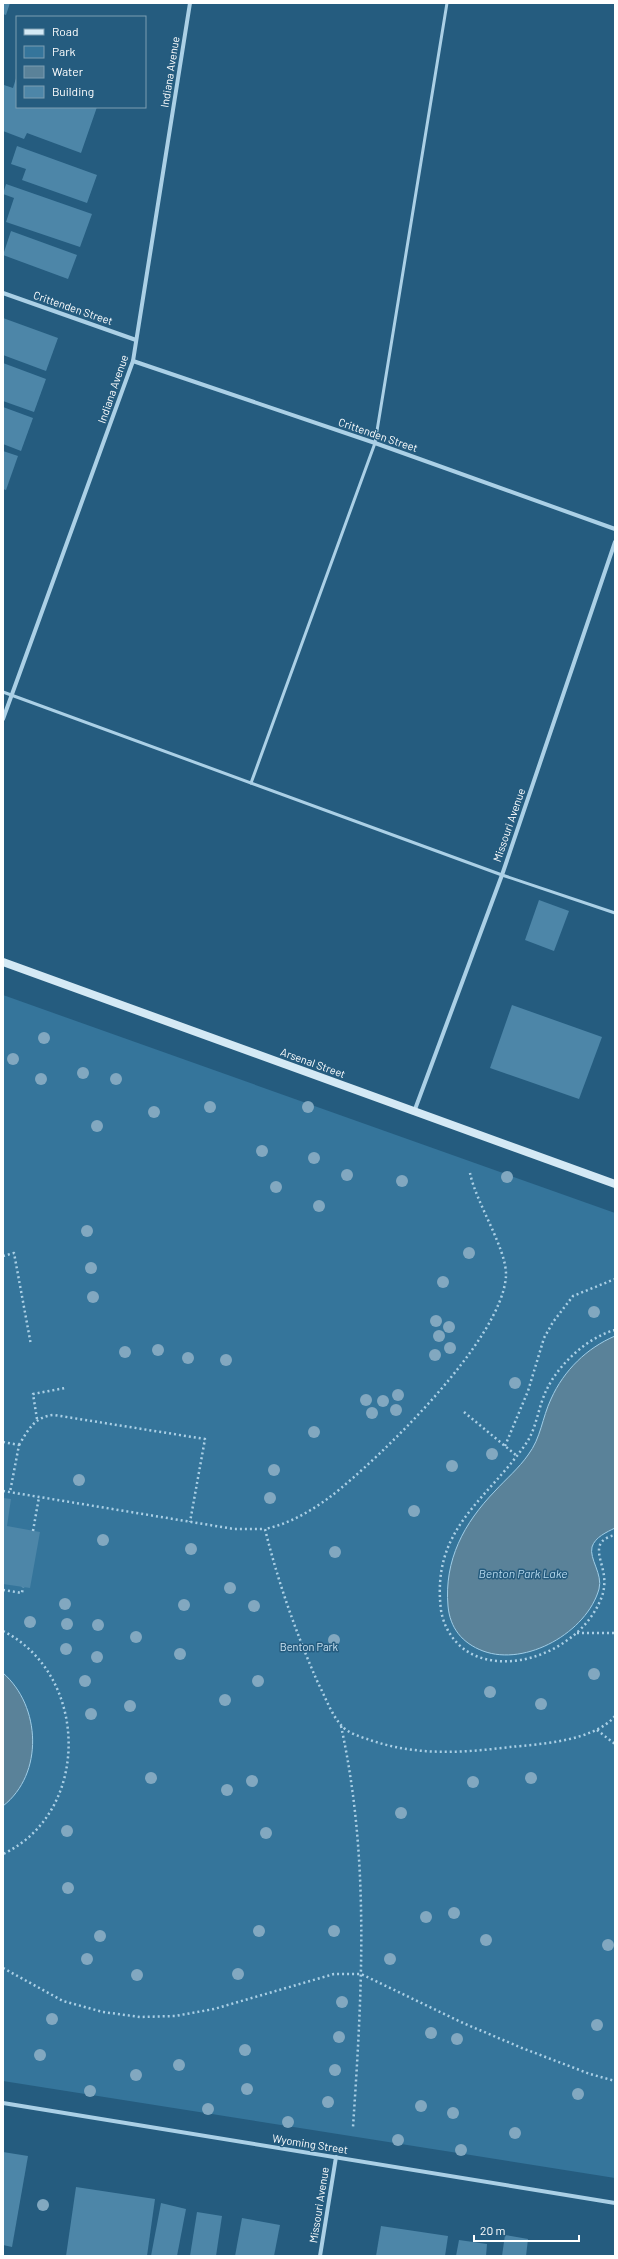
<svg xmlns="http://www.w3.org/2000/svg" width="618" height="2259" font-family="Barlow,sans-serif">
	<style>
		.green { fill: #35759b }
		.water { fill: #5a8299; stroke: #9fcde7 }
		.building { fill: #4d86a8 }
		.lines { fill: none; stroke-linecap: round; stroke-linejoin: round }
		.path { stroke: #abd0e6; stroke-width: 2.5; stroke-dasharray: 2 3; stroke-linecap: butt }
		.service { stroke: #abd0e6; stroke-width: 3 }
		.minor { stroke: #abd0e6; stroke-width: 4 }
		.secondary { stroke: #d4e9f5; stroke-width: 8 }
		.tree { fill: #82a8c0 }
		.labels { text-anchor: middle; stroke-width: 3; stroke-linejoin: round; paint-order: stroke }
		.street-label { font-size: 11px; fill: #fff; stroke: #255c7f }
		.park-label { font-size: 11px; fill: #cee6f5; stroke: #255c7f }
		.water-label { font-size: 12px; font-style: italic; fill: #b6d9ee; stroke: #255c7f }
	</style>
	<rect width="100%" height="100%" fill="#255c7f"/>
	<path class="green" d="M3 995 615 1213V2178L3 2081Z"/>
	<g class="water">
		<path d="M615 1336V1528C607 1532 595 1537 592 1547 589 1559 603 1574 599 1589 587 1632 526 1667 483 1651 462 1643 450 1628 448 1606 444 1560 464 1523 495 1491 506 1479 519 1468 528 1455 541 1438 542 1418 551 1399 564 1370 587 1348 615 1336Z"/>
		<path d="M3 1673C41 1706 44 1774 3 1806Z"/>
	</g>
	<g class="building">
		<path d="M3 3H10L6 15 3 14Z"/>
		<path d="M17 75V107H97L81 153 27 133 24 139 3 131V87L4 85 13 88Z"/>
		<path d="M17 146 97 175 87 203 22 180 26 169 11 164Z"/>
		<path d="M6 184 92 214 80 247 6 222 14 198 3 194Z"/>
		<path d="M11 231 77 255 68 279 3 255Z"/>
		<path d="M3 318 58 338 46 371 3 355Z"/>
		<path d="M3 363 46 379 34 412 3 401Z"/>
		<path d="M3 407 33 418 21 451 3 444Z"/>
		<path d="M3 451 18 456 6 490 3 489Z"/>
		<path d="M539 900 569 911 554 951 525 940Z"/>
		<path d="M512 1005 602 1037 579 1099 490 1068Z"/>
		<path d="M3 1498 11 1499 7 1526 40 1532 30 1588 3 1584Z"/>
		<path d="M3 2152 28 2156 12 2247 3 2245Z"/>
		<path d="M76 2187 155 2199 147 2256H66Z"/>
		<path d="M161 2203 186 2209 177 2256H151Z"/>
		<path d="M197 2212 222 2216 216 2256H190Z"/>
		<path d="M242 2218 280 2225 274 2256H235Z"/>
		<path d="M381 2226 448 2236 445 2256H376Z"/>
		<path d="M505 2235 528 2239 526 2256H502Z"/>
		<path d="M459 2240 487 2244 486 2256H456Z"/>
	</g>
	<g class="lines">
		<g class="path">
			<path d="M470 1173C476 1203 507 1249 506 1276 502 1340 380 1458 330 1497 311 1511 289 1524 265 1529 278 1582 296 1633 318 1683 325 1696 331 1714 341 1725 347 1733 361 1737 370 1740 416 1756 462 1753 510 1747 541 1744 594 1741 615 1716"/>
			<path d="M3 1256 14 1253 31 1345"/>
			<path d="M615 1330C588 1337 559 1364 547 1389 538 1406 537 1429 525 1445 485 1502 431 1529 441 1610 444 1630 457 1648 476 1656 521 1674 582 1644 600 1601 604 1593 605 1584 604 1576 602 1559 589 1541 615 1535"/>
			<path d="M464 1412 517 1456"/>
			<path d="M37 1419 33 1394 65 1388"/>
			<path d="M3 1442 19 1445 10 1492"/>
			<path d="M19 1445C28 1430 35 1416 54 1415L205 1439 190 1522"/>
			<path d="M505 1446 528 1391 544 1338 553 1322 573 1296 615 1279"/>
			<path d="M3 1491 234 1529H265"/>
			<path d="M33 1531 39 1497"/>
			<path d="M3 1590 22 1593 23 1587"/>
			<path d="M3 1631C89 1674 92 1812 3 1854"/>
			<path d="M577 1633H615"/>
			<path d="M341 1726C370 1858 362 1993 353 2127"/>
			<path d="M597 1730 615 1744"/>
			<path d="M3 1968 63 2001 103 2012 140 2017 175 2016 214 2009 334 1974H361L463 2023 522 2048 590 2074 615 2081"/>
		</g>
		<g class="service">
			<path d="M3 692 502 875 615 913"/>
			<path d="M251 783 375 443 447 3"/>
		</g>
		<g class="minor">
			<path d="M3 293 136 340"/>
			<path d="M133 361 375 443 615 529"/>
			<path d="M3 719 133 361 190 3"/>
			<path d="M414 1112 502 875 615 542"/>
			<path d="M3 2103 615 2203"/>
			<path d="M320 2256 336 2157"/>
		</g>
		<path class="secondary" d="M3 962 615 1184"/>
	</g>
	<g class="tree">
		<circle cx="44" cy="1038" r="6"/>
		<circle cx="13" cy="1059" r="6"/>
		<circle cx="83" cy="1073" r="6"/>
		<circle cx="41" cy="1079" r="6"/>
		<circle cx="116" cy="1079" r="6"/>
		<circle cx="210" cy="1107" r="6"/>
		<circle cx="308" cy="1107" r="6"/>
		<circle cx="154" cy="1112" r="6"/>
		<circle cx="97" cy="1126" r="6"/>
		<circle cx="262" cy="1151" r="6"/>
		<circle cx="314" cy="1158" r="6"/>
		<circle cx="347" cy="1175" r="6"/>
		<circle cx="507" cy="1177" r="6"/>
		<circle cx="402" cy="1181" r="6"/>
		<circle cx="276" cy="1187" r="6"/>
		<circle cx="319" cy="1206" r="6"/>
		<circle cx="87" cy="1231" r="6"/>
		<circle cx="469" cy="1253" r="6"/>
		<circle cx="91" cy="1268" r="6"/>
		<circle cx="443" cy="1282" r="6"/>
		<circle cx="93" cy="1297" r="6"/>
		<circle cx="594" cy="1312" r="6"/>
		<circle cx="436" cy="1321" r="6"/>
		<circle cx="449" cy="1327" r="6"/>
		<circle cx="439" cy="1336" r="6"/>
		<circle cx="450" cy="1348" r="6"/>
		<circle cx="158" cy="1350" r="6"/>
		<circle cx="125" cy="1352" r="6"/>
		<circle cx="435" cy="1355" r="6"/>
		<circle cx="188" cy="1358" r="6"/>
		<circle cx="226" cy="1360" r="6"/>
		<circle cx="515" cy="1383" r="6"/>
		<circle cx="398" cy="1395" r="6"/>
		<circle cx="366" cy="1400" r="6"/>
		<circle cx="383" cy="1401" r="6"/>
		<circle cx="396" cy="1410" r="6"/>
		<circle cx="372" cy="1413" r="6"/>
		<circle cx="314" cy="1432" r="6"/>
		<circle cx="492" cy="1454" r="6"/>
		<circle cx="452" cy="1466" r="6"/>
		<circle cx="274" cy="1470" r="6"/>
		<circle cx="79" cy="1480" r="6"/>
		<circle cx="270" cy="1498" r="6"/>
		<circle cx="414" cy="1511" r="6"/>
		<circle cx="103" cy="1540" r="6"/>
		<circle cx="191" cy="1549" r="6"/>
		<circle cx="335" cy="1552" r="6"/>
		<circle cx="230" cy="1588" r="6"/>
		<circle cx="65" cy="1604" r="6"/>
		<circle cx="184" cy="1605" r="6"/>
		<circle cx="254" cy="1606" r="6"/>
		<circle cx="30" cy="1622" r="6"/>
		<circle cx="67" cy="1624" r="6"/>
		<circle cx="98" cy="1625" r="6"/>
		<circle cx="136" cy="1637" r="6"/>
		<circle cx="334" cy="1640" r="6"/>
		<circle cx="66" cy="1649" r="6"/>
		<circle cx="180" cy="1654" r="6"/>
		<circle cx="97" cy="1657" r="6"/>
		<circle cx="594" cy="1674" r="6"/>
		<circle cx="85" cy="1681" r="6"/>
		<circle cx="258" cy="1681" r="6"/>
		<circle cx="490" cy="1692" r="6"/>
		<circle cx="225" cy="1700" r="6"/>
		<circle cx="541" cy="1704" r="6"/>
		<circle cx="130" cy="1706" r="6"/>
		<circle cx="91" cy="1714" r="6"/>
		<circle cx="151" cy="1778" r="6"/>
		<circle cx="531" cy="1778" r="6"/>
		<circle cx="252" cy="1781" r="6"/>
		<circle cx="473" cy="1782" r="6"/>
		<circle cx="227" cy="1790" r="6"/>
		<circle cx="401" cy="1813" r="6"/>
		<circle cx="67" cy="1831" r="6"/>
		<circle cx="266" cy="1833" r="6"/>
		<circle cx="68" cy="1888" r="6"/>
		<circle cx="454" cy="1913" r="6"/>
		<circle cx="426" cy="1917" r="6"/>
		<circle cx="259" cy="1931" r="6"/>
		<circle cx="334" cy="1931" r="6"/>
		<circle cx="100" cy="1936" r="6"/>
		<circle cx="486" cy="1940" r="6"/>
		<circle cx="608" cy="1945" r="6"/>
		<circle cx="87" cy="1959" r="6"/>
		<circle cx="390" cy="1959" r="6"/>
		<circle cx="238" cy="1974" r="6"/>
		<circle cx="137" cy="1975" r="6"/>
		<circle cx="342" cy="2002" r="6"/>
		<circle cx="52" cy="2019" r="6"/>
		<circle cx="597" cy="2025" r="6"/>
		<circle cx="431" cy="2033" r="6"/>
		<circle cx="339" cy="2037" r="6"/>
		<circle cx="457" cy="2039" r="6"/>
		<circle cx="245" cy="2050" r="6"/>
		<circle cx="40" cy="2055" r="6"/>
		<circle cx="179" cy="2065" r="6"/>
		<circle cx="335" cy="2070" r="6"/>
		<circle cx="136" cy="2075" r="6"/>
		<circle cx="247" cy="2089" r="6"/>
		<circle cx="90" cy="2091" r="6"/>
		<circle cx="578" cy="2094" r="6"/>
		<circle cx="328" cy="2102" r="6"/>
		<circle cx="421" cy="2106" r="6"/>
		<circle cx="208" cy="2109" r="6"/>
		<circle cx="453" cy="2113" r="6"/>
		<circle cx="288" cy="2122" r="6"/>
		<circle cx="515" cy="2133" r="6"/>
		<circle cx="398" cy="2140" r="6"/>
		<circle cx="461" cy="2150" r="6"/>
		<circle cx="43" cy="2205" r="6"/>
	</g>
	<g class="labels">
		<g class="street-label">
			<text transform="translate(170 72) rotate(-81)" y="4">Indiana Avenue</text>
			<text transform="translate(73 308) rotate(19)" y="4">Crittenden Street</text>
			<text transform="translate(113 389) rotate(-71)" y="4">Indiana Avenue</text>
			<text transform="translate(378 435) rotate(19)" y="4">Crittenden Street</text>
			<text transform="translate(509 825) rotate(-71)" y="4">Missouri Avenue</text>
			<text transform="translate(313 1063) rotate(20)" y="4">Arsenal Street</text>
			<text transform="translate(310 2144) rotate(9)" y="4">Wyoming Street</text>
			<text transform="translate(319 2205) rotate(-81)" y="4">Missouri Avenue</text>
		</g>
		<g class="park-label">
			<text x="309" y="1651">Benton Park</text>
		</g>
		<g class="water-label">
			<text x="523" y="1578">Benton Park Lake</text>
		</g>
	</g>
	<rect width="618" height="2259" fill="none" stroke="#ffffff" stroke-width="8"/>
	<rect x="16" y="16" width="130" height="92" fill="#255c7f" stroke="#7c9db2"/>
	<rect x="24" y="29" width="20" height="6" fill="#d4e9f5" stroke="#7c9db2"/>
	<text x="52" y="36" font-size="12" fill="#ffffff">Road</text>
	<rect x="24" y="46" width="20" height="12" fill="#35759b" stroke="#7c9db2"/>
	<text x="52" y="56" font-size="12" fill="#ffffff">Park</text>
	<rect x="24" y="66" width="20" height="12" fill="#5a8299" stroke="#7c9db2"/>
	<text x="52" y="76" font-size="12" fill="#ffffff">Water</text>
	<rect x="24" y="86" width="20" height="12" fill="#4d86a8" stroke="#7c9db2"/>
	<text x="52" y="96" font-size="12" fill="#ffffff">Building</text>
	<path d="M474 2235v6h105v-6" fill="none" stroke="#ffffff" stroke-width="2"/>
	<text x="480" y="2235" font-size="12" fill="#ffffff" stroke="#255c7f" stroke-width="3" paint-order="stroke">20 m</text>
</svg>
